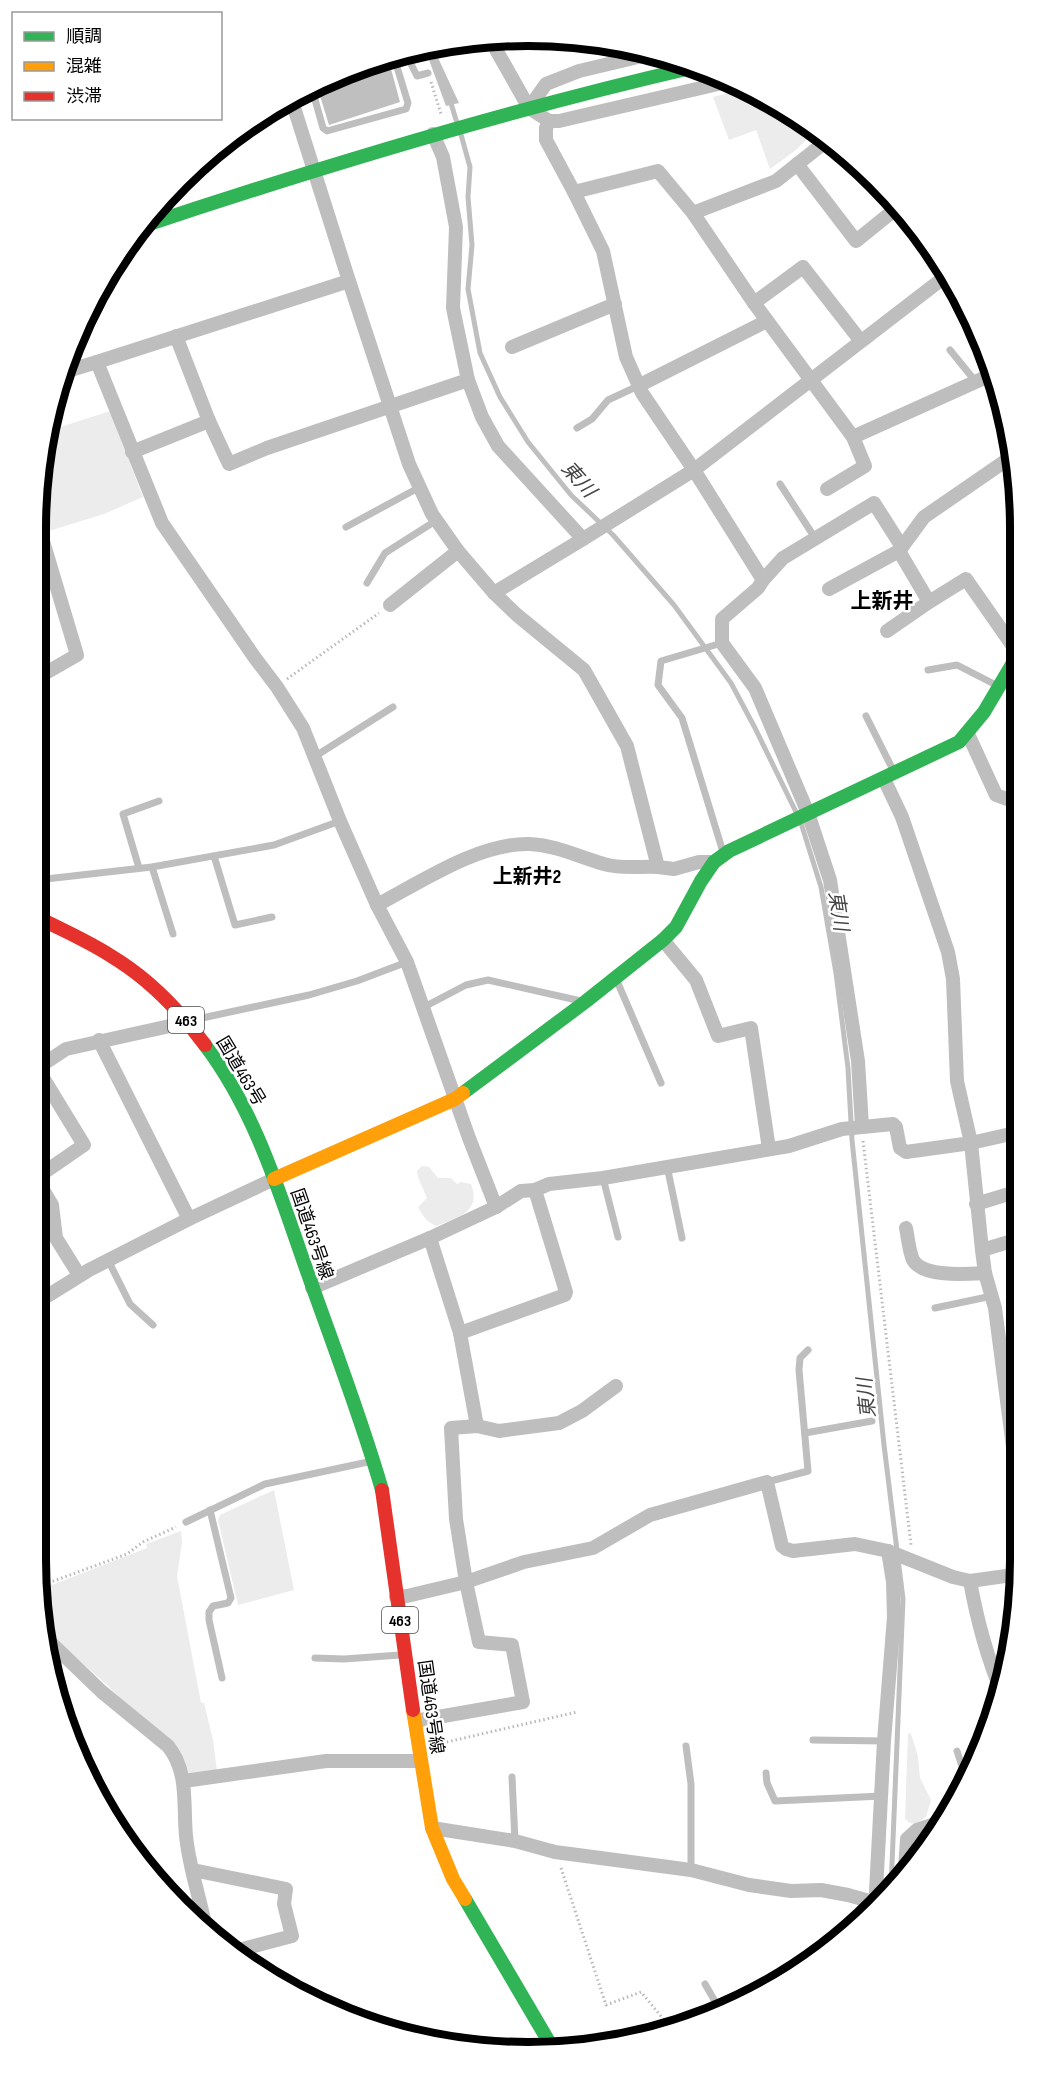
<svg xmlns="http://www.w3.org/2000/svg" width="1057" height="2089" font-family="'Sofia Sans Condensed','Noto Sans JP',sans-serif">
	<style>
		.green { fill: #ececec }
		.water { fill: #bfbfbf }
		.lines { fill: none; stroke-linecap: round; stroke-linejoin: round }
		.stream { stroke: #bfbfbf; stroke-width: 5 }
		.path { stroke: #b9b9b9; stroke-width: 3; stroke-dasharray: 1.5 3; stroke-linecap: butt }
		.lane { stroke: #bebebe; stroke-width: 7 }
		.street { stroke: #bebebe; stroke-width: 14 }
		.fast { stroke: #30b455; stroke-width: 14 }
		.slow { stroke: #ff9f0a; stroke-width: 14 }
		.jam { stroke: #e5322d; stroke-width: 14 }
		.labels { text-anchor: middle; stroke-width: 5; stroke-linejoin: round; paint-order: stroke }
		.shield { fill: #fff; stroke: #4c4c4c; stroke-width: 1.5 }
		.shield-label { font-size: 16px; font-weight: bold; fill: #000 }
		.street-label { font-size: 18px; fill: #000; stroke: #fff }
		.water-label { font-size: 20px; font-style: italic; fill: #444; stroke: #fff }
		.neighbourhood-label { font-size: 20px; font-weight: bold; fill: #000; stroke: #fff }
		.quarter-label { font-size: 21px; font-weight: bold; fill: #000; stroke: #fff }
		.rim { fill: none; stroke: #000; stroke-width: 8 }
	</style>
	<rect width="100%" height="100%" fill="#fff"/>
	<g class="green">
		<path d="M749 88 816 130 796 150 770 169 756 130 729 140 713 97Z"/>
		<path d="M110 411 143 497 104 514 49 531 38 493 48 431Z"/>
		<path d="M422 1166 429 1167 438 1178H451L457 1184 461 1182 471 1184C482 1212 457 1218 436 1226 426 1221 423 1216 418 1207L427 1198 418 1177 417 1171Z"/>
		<path d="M274 1490 294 1590 238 1605 218 1520 220 1515Z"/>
		<path d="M181 1531 182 1543 177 1576 201 1703H204L213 1740 217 1771 194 1775 188 1773 179 1749 135 1713 105 1683 48 1634 36 1561V1550L52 1585 147 1548 146 1544Z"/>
		<path d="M908 1733 911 1734 918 1756 920 1778 931 1800 926 1817C917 1823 913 1827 905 1819Z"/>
	</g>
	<g class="water">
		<path d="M433 47 459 103 446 106 425 49Z"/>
		<path d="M388 58 400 102 329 125 317 86 370 62Z"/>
	</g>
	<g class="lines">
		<g class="stream">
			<path d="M450 100 457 123"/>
			<path d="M460 131 470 167 468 197 472 245 468 289 480 353 500 397 528 442 571 495 613 535 674 605 731 683 755 728 797 814"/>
			<path d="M801 823 821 887 836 973 848 1068 852 1140 884 1445 903 1599 891 1888"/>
		</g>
		<g class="path">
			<path d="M431 82 441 114"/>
			<path d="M287 679 379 613"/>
			<path d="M863 1141 911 1545"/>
			<path d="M40 1586 127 1554 143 1542 176 1527"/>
			<path d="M438 1744 577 1712"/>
			<path d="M561 1868 606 2005 641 1992 669 2026"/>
		</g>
		<g class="lane">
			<path d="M406 54 417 76 428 73"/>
			<path d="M312 89 323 128 327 131 406 109 408 103 394 57"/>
			<path d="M950 350 976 382"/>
			<path d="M577 428 592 419 608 400 638 386"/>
			<path d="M780 484 815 538"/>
			<path d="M346 527 420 487"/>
			<path d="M367 583 385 553 437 520"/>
			<path d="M722 643 661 661 658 685 682 718 723 852"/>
			<path d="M928 670 957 665 998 686"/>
			<path d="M866 716 894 772"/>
			<path d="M314 757 393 707"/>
			<path d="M214 856 235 925 272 917"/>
			<path d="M152 867 173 934"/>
			<path d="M139 868 123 814 159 801"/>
			<path d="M37 880 152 867 274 845 340 821"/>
			<path d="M617 981 661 1083"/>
			<path d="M424 1007 466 985 488 980 581 1001"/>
			<path d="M193 1020 309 995 357 981 407 962"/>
			<path d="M667 1166 682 1238"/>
			<path d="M603 1178 618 1237"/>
			<path d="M108 1260 130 1304 153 1325"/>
			<path d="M935 1308 992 1296"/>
			<path d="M805 1433 872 1421"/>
			<path d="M767 1482 808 1471 799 1370 800 1358 808 1350"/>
			<path d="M210 1510 231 1598 228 1603 213 1606 209 1612V1620L222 1678"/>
			<path d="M186 1522 265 1484 368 1462"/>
			<path d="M315 1658 344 1659 400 1655"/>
			<path d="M813 1740 884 1741"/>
			<path d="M686 1746 691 1784V1870"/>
			<path d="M957 1751 967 1782"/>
			<path d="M766 1773 767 1783 775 1801 882 1796"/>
			<path d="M512 1777 515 1841"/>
			<path d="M705 1984 720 2010"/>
		</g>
		<g class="street">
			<path d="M490 39 529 108 549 121H559L731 81"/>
			<path d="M291 98 349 281 97 362 162 523 255 658 277 687 303 728 340 821 377 905 407 962 469 1138 496 1207 521 1191 535 1190 549 1184 603 1178 789 1146 842 1129 893 1124 896 1127 900 1148 906 1152 971 1143 957 1081 953 979 948 952 902 817 884 779"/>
			<path d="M529 108 546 84 579 71 655 53"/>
			<path d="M549 121 546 128V140L574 192 658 171 693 213 754 303 853 437 993 374"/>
			<path d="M797 164 856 241 898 207"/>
			<path d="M574 192 603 251 626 357 642 393 694 470 763 580 758 588 722 619V643L755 688 808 813 830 880 858 1061 862 1126"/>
			<path d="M693 213 776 181 829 139"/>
			<path d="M349 281 409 464 432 514 458 551 494 593 517 615 584 670 627 746 658 867 674 869 699 862H714"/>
			<path d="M754 303 803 267 860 340"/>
			<path d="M176 336 209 421"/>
			<path d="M512 347 615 304"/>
			<path d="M64 372 97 362"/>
			<path d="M468 380 482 417 498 446 583 539 494 593"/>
			<path d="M638 386 767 321"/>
			<path d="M132 452 209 421 229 464 267 448 468 380 453 308 456 227 443 157 433 134"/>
			<path d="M827 489 865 466 853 437"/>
			<path d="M583 539 694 470 946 276"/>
			<path d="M899 551 929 602 966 579 1017 652"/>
			<path d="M763 580 783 558 874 503 902 547"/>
			<path d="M829 589 899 551 924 517 1014 455"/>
			<path d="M390 605 458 551"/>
			<path d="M887 631 929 602"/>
			<path d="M37 678 77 655 37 521"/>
			<path d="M968 734 996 795 1018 803"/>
			<path d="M377 905C421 882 478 843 529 844 556 845 579 857 604 864 618 869 643 866 658 867"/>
			<path d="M663 940 696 980 718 1036 751 1028 769 1149"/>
			<path d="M99 1040 189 1219"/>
			<path d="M36 1069 66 1049 188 1022"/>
			<path d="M1019 1132 971 1143 982 1250 1019 1239"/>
			<path d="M36 1178 84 1145 37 1068"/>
			<path d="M36 1178 52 1205 56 1238 79 1275"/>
			<path d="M976 1204 1019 1191"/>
			<path d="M906 1228C908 1238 909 1251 913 1260 923 1278 968 1274 985 1273"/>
			<path d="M430 1238 460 1333 477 1426"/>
			<path d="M982 1250 985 1273 995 1308 1020 1501"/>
			<path d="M312 1288 430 1238 496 1207"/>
			<path d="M36 1303 89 1270 189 1219 274 1179"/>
			<path d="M460 1333 565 1295 566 1292 535 1190"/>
			<path d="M970 1581C977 1620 987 1657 1002 1693"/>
			<path d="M396 1597 407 1596 466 1582 524 1562 593 1548 650 1515 767 1482 782 1546 786 1549 793 1551 855 1544 888 1551 953 1577 970 1581 1020 1574"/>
			<path d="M50 1642 102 1692 168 1746C189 1772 183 1805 186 1836 189 1866 199 1895 205 1924"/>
			<path d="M415 1721 523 1702 512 1645 479 1642 466 1582 456 1519 451 1428 477 1426 499 1431 559 1423 582 1411 616 1386"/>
			<path d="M184 1781 326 1761H420"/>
			<path d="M432 1828 515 1841 555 1852 691 1870 749 1885 791 1891 821 1890 848 1895 880 1904"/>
			<path d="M905 1869 907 1839 917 1830 938 1823"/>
			<path d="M193 1870 286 1889 284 1904 292 1936 235 1951"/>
			<path d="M875 1910 884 1741 894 1617 893 1582 888 1551"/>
		</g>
		<g class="fast">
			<path d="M140 227C323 166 507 110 695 67"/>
			<path d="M205 1045C256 1112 280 1195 308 1274 333 1345 361 1417 382 1490"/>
			<path d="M463 1093 585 1002 663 940 676 927 701 881 714 862 729 851 959 742 984 712 1017 656"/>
			<path d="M465 1899 552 2047"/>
		</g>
		<g class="slow">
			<path d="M274 1179 455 1099 463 1093"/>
			<path d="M413 1710 432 1828 453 1879 465 1899"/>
		</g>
		<g class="jam">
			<path d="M37 917C62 930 88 941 111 956 148 978 179 1010 205 1045"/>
			<path d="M382 1490 413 1710"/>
		</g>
	</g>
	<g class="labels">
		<g class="shield">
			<rect x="168" y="1007" width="36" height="26" rx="4.5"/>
			<rect x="382" y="1607" width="36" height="26" rx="4.5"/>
		</g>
		<g class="shield-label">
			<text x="186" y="1026">463</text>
			<text x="400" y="1626">463</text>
		</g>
		<g class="street-label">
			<text transform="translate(241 1071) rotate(59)" y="6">国道463号</text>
			<text transform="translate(312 1234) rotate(71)" y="6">国道463号線</text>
			<text transform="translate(431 1707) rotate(82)" y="6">国道463号線</text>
		</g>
		<g class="water-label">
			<text transform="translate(579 479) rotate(48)" y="7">東川</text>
			<text transform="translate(839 911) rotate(81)" y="7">東川</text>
			<text transform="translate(866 1398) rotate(-96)" y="7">東川</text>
		</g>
		<g class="neighbourhood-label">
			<text x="527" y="883">上新井2</text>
		</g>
		<g class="quarter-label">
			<text x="882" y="608">上新井</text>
		</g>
	</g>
	<path d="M0 0H1057V2089H0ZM528 46H528A482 482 0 0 1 1010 528V1560A482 482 0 0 1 528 2042H528A482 482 0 0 1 46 1560V528A482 482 0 0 1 528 46Z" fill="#fff" fill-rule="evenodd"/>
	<path class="rim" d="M528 46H528A482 482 0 0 1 1010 528V1560A482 482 0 0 1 528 2042H528A482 482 0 0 1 46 1560V528A482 482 0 0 1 528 46Z"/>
	<rect x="12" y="12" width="210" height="108" fill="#ffffff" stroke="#999999" stroke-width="1.5"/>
	<rect x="24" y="32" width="30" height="9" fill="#30b455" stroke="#999999" stroke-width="1.5"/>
	<text x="66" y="42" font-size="18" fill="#000000">順調</text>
	<rect x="24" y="62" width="30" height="9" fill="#ff9f0a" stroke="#999999" stroke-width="1.5"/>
	<text x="66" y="72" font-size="18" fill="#000000">混雑</text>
	<rect x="24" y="92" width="30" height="9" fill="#e5322d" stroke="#999999" stroke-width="1.5"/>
	<text x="66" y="102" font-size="18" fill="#000000">渋滞</text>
</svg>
